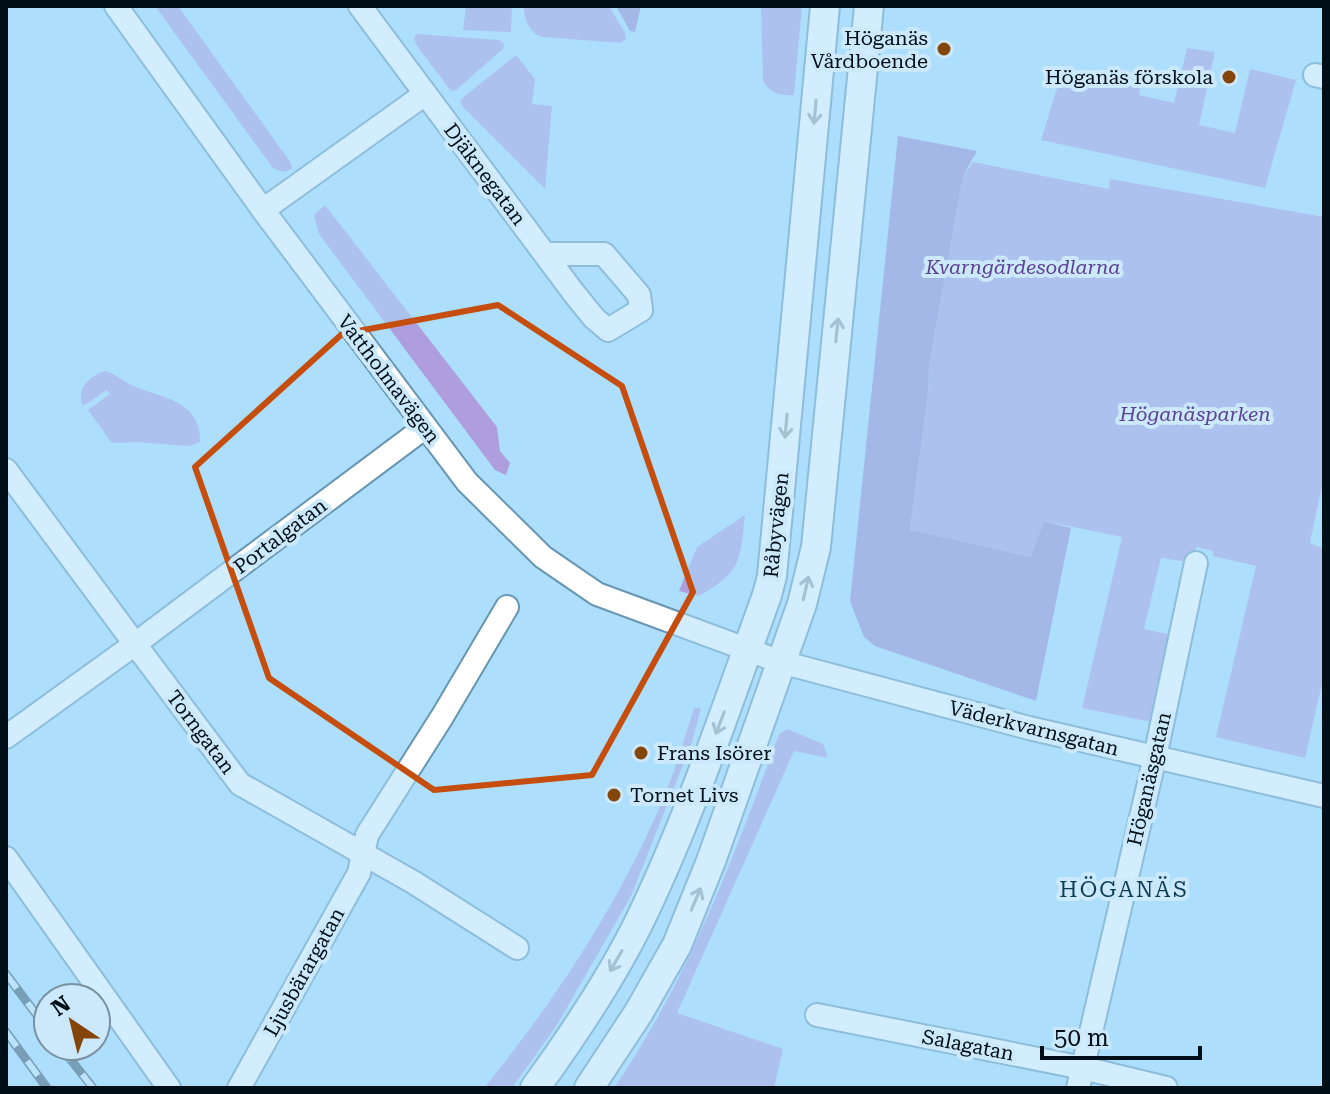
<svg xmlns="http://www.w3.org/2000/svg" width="1330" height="1094" font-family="'Roboto Serif',serif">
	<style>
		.green { fill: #ae9edd }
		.forest { fill: #9a89cd }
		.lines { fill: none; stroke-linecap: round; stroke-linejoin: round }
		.minor-casing { stroke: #6796b2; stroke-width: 26 }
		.major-casing { stroke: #6796b2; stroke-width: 32 }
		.minor { stroke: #fff; stroke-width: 22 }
		.major { stroke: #fff; stroke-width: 28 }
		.rail-casing { stroke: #395363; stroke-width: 9 }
		.rail { stroke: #cce9fb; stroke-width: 6; stroke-dasharray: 18; stroke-linecap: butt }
		.oneway { stroke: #999fa3 }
		.marked { fill: none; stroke: #c54e0e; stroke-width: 6; stroke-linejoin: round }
		.poi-dot { fill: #84450b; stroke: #cce9fb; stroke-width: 3 }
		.labels { text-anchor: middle; stroke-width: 8; stroke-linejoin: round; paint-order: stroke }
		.poi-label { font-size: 20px; fill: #000e18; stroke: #cce9fb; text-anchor: end }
		.street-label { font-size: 20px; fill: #000e18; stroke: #cce9fb }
		.park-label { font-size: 20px; font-style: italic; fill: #5c4294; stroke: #cce9fb }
		.neighbourhood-label { font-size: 22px; letter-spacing: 2px; fill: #0b3d56; stroke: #cce9fb }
	</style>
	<rect width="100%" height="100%" fill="#addffd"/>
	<g class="green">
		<path d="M155 6H178L291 163 292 169 283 172 273 168Z"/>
		<path d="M466 6H512L511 32 463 30Z"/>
		<path d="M524 6H609L625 33 626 39 621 43 543 37C529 33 524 20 524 6Z"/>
		<path d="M761 6H802L794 95C781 96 769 93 763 81Z"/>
		<path d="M416 34 499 40 504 44 503 49 456 90 451 91 417 46 414 39Z"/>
		<path d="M1187 48 1215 52 1199 125 1235 133 1250 69 1296 80 1265 188 1041 140 1062 72 1141 85 1139 95 1174 103Z"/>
		<path d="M516 55 535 79 532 104 552 106 545 189 463 107 460 100Z"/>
		<path d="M973 162 1109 189 1110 179 1324 217V476L1310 543 1324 549V675L1305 758 1216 737 1256 566 1213 556V551L1196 547V563L1161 558 1144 629 1176 636 1158 717 1151 722 1082 708 1122 537 1044 521 1032 557 910 531 928 393 929 366 963 176Z"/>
		<path d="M325 205 497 427 500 451 510 463 506 475 495 470 319 234 314 215Z"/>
		<path d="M105 371C116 374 123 381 133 386 162 398 202 401 200 442L188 446 136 442 112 443 88 410 110 394 107 390 83 406C75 390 90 375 105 371Z"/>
		<path d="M745 515C740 561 742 572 699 596L679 591 697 547Z"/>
		<path d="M694 708H701L692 742 631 896 557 1025 512 1088H484C554 1002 619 904 662 801 675 771 684 739 694 708Z"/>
		<path d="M787 729 823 744 828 758 794 751 677 1013 783 1049 774 1088H614C688 980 734 857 779 734Z"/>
	</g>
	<g class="forest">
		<path d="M616 6H641L635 32 630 31Z"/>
		<path d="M898 136 977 151 963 176 929 366 928 393 910 530 1031 557 1044 521 1071 528 1036 701 875 646 864 637 850 601Z"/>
	</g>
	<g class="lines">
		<defs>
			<g id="minor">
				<path d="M116 6 263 210 467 482 543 557 597 594 781 662 1029 728 1324 796"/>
				<path d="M360 6 573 292 594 318 608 330 641 310 639 295 604 254H545"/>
				<path d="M1315 75 1324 77"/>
				<path d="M263 210 425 94"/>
				<path d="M6 470 135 644 424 428"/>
				<path d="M6 737 135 644 240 784 413 882 517 948"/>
				<path d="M6 858 169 1088"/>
				<path d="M817 1015 1083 1068 1166 1088"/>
				<path d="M239 1088 359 873 367 835 442 717 507 607"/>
				<path d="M1078 1088 1155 757 1196 563"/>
			</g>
			<g id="major">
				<path d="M535 1088C572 1037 614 974 641 918 691 814 728 703 767 595L772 576 825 6"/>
				<path d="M589 1088 639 1012 677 945 711 861 802 604 816 547 869 6"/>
			</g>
		</defs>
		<use href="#minor" class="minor-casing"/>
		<use href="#major" class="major-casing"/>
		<use href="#minor" class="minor"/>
		<use href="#major" class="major"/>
		<defs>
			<g id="rail">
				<path d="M6 974 48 1030"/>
				<path d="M6 1032 47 1088"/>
				<path d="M60 1046 93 1088"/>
			</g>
		</defs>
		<use href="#rail" class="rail-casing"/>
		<use href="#rail" class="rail"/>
	</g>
	<defs><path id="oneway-shaft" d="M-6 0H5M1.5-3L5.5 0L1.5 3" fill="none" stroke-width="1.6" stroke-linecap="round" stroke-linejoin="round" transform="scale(2)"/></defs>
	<g class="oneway">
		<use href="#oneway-shaft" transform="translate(815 112) rotate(95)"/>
		<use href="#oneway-shaft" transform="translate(837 330) rotate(-84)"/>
		<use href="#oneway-shaft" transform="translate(786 426) rotate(95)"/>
		<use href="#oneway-shaft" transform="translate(806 588) rotate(-77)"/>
		<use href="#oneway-shaft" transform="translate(720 723) rotate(111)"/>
		<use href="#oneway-shaft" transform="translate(696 899) rotate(-67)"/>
		<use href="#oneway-shaft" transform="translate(616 961) rotate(120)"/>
	</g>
	<path d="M0 0H1330V1094H0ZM498 305 622 386 693 592 592 775 434 790 269 678 195 467 342 334Z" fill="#addffd" fill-opacity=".55" fill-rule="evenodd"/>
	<path class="marked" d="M498 305 622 386 693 592 592 775 434 790 269 678 195 467 342 334Z"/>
	<g class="poi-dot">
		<circle cx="944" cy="49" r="8"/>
		<circle cx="1229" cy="77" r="8"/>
		<circle cx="641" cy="753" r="8"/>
		<circle cx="614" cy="795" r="8"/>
	</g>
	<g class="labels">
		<g class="poi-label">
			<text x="928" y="45">Höganäs<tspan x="928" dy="23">Vårdboende</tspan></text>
			<text x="1213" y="84">Höganäs förskola</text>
			<text x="657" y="760" text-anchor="start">Frans Isörer</text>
			<text x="630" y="802" text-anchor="start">Tornet Livs</text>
		</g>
		<g class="street-label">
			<text transform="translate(485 174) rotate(53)" y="7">Djäknegatan</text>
			<text transform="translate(389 379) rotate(53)" y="7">Vattholmavägen</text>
			<text transform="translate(776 525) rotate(-84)" y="7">Råbyvägen</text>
			<text transform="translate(280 536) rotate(-37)" y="7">Portalgatan</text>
			<text transform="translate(1034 728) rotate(14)" y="7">Väderkvarnsgatan</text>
			<text transform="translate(201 732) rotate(53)" y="7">Torngatan</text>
			<text transform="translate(1149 779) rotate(-77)" y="7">Höganäsgatan</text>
			<text transform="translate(304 972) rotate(-61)" y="7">Ljusbärargatan</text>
			<text transform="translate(968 1045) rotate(11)" y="7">Salagatan</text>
		</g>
		<g class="park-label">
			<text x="1023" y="274">Kvarngärdesodlarna</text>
			<text x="1195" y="421">Höganäsparken</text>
		</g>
		<g class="neighbourhood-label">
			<text x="1124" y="897">HÖGANÄS</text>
		</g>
	</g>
	<rect width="1330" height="1094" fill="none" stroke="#000e18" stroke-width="16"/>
	<g transform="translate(72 1022) rotate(325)"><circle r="38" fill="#cce9fb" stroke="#7a91a0" stroke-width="2"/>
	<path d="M0-6L14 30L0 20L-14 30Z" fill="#84450b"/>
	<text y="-12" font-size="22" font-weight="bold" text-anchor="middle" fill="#000e18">N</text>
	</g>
	<path d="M1042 1046v12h158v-12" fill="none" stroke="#000e18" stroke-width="4"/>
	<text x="1054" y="1046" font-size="24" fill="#000e18" stroke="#cce9fb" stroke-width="6" paint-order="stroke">50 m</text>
</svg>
